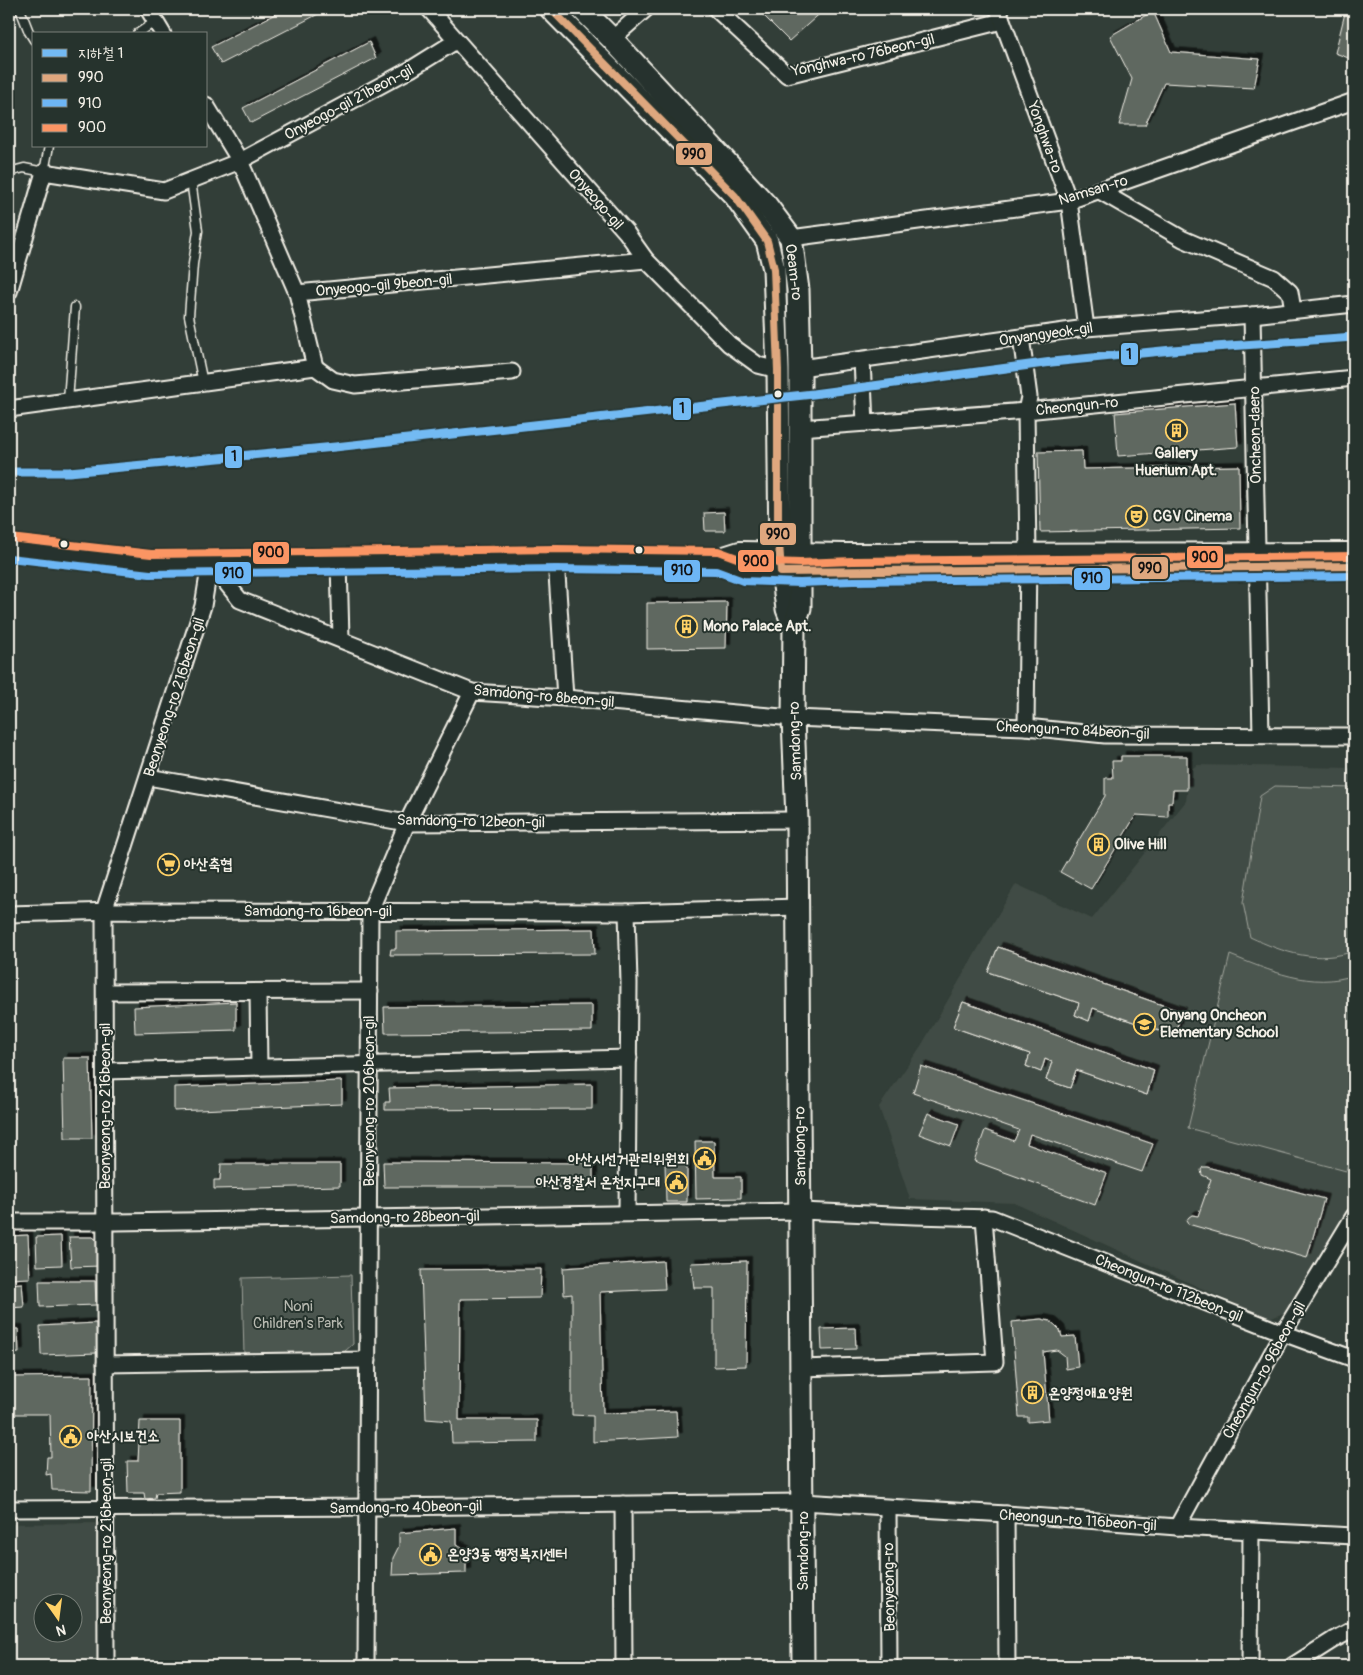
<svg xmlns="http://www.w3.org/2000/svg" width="1363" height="1675" font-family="Pangolin,'Poor Story',sans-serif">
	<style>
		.built { fill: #404b44; fill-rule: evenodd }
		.green { fill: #4c564f; stroke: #a0a49c }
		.building { fill: #5f6861; stroke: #f4f1e8; filter: url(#shadow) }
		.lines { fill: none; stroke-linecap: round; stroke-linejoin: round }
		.lane-casing { stroke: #f4f1e8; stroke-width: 11 }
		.street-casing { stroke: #f4f1e8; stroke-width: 19 }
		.secondary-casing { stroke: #f4f1e8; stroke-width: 25 }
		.primary-casing { stroke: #f4f1e8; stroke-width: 28 }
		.lane { stroke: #26332d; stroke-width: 8 }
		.street { stroke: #26332d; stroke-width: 15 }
		.secondary { stroke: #26332d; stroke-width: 21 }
		.primary { stroke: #26332d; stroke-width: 24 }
		.bus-1-casing { stroke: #26332d; stroke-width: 11 }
		.bus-2-casing { stroke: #26332d; stroke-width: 11 }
		.bus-3-casing { stroke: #26332d; stroke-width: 11 }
		.bus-1 { stroke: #dfa77e; stroke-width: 8 }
		.bus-2 { stroke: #6db6f5; stroke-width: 8 }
		.bus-3 { stroke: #fb9564; stroke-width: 8 }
		.metro-1-casing { stroke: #26332d; stroke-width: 12 }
		.metro-1 { stroke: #73baf3; stroke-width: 9 }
		.bus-dot { fill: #f4f1e8; stroke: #26332d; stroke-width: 2 }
		.labels { text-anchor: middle; stroke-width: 4; stroke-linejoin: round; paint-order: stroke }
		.street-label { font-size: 15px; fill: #f4f1e8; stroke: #26332d }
		.poi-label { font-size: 15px; font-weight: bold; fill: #f4f1e8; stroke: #26332d; text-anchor: start }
		.park-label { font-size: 15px; fill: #b9bbb2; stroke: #26332d }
		.line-badge { stroke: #26332d; stroke-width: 2 }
		.pale-badge-label { font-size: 14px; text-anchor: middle; font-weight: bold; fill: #111 }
	</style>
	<defs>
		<filter id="shadow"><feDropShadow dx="4.5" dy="-4.5" stdDeviation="0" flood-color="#0009"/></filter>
	</defs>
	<rect width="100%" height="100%" fill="#323e38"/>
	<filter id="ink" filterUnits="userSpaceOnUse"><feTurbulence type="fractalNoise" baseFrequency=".02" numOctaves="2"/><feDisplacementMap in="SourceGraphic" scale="10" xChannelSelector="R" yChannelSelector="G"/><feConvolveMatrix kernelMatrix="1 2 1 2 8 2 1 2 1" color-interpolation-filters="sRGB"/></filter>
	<g filter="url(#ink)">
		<g class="built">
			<path d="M9 96 12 106 16 158 14 205 9 223Z"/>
			<path d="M1197 765 1354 768V1200L1286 1312 1269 1319 1014 1203 910 1199 879 1107 921 1046 1016 884 1092 919 1186 801 1190 770Z"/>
			<path d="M103 1523 105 1666H9V1524ZM42 1602H72V1632H42Z"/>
		</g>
		<g class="green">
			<path d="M1275 786 1354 788V951C1317 964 1284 953 1250 937L1243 903 1260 796Z"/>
			<path d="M1230 955C1268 970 1312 990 1354 975V1141L1346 1171 1188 1128Z"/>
			<path d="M351 1275 353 1344 344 1352 244 1355 242 1278Z"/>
		</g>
		<g class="building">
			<path d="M285 9H328L221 64 211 47Z"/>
			<path d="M759 9H825L789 41 758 10Z"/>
			<path d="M1346 9H1354V60L1335 53Z"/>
			<path d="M1153 11 1171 52 1260 59 1254 88 1164 83 1145 125H1119L1132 79 1110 36Z"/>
			<path d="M369 42 376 58 251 123 243 108Z"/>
			<path d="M1235 403 1238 447 1118 456 1115 413Z"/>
			<path d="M1082 451 1083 469 1239 466 1240 528 1040 532 1038 452Z"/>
			<path d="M724 512 725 531H705L704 513Z"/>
			<path d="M727 602 726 648 647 649V603Z"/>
			<path d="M1121 756H1187V790H1173L1172 802H1168V817L1136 815 1091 889 1060 872 1105 796V778H1113L1112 761H1121Z"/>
			<path d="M594 929 595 954 390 955 391 949H396V931Z"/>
			<path d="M998 947 1182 1012 1174 1036 1093 1008 1089 1021 1075 1015 1079 1003 988 972Z"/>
			<path d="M998 947 1182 1012 1174 1036 1093 1008 1089 1021 1075 1015 1079 1003 988 972Z"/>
			<path d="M236 1002V1030L135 1033 134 1007Z"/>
			<path d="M963 1002 1154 1070 1147 1095 1076 1070 1070 1088 1046 1080 1052 1062 1045 1059 1041 1072 1026 1066 1030 1054 953 1027Z"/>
			<path d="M963 1002 1154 1070 1147 1095 1076 1070 1070 1088 1046 1080 1052 1062 1045 1059 1041 1072 1026 1066 1030 1054 953 1027Z"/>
			<path d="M592 1005V1031L385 1033 384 1007Z"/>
			<path d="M63 1058H90L92 1138H65Z"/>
			<path d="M921 1066 1153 1144 1142 1172 1030 1134 1027 1144 1107 1173 1095 1205 974 1161 985 1130 1014 1141 1019 1130 913 1093Z"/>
			<path d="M342 1081V1104L174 1111V1087Z"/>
			<path d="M592 1084V1109L385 1110V1102H390L389 1088Z"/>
			<path d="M928 1113 959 1124 951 1146 919 1134Z"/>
			<path d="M695 1141H714L715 1177H741V1198L696 1199Z"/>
			<path d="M383 1162 593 1163V1187H384Z"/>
			<path d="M665 1163H687V1202H666Z"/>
			<path d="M221 1164H340V1186L214 1189V1180H220Z"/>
			<path d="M1203 1167H1207L1324 1199 1307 1258 1188 1224 1186 1221 1189 1217 1192 1215 1198 1216 1211 1179 1202 1175 1201 1170Z"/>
			<path d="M28 1235 30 1278 9 1279V1236Z"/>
			<path d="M61 1236 62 1265 37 1266 36 1237Z"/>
			<path d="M69 1237H93L100 1243 101 1266 71 1267Z"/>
			<path d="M663 1261 665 1289 600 1292 603 1413 676 1411 678 1437 593 1442V1416L572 1415V1294L564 1295 563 1268Z"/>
			<path d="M747 1261 746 1366 714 1367V1288H694L691 1263Z"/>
			<path d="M541 1269 540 1298 460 1299 459 1420H537V1442L452 1443 451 1421 426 1419 421 1270Z"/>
			<path d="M39 1281H95L96 1305 40 1307Z"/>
			<path d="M22 1283 24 1307 9 1308V1284Z"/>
			<path d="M1041 1319 1050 1321 1055 1325 1060 1330 1062 1337 1075 1336 1078 1367 1066 1369 1065 1356 1057 1350 1043 1352 1049 1420 1028 1422V1417H1019L1012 1322Z"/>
			<path d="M96 1323 97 1353 41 1355 40 1326Z"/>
			<path d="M855 1328 856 1349 822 1350 821 1329Z"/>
			<path d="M9 1329H18L19 1353 9 1354Z"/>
			<path d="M92 1376 91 1491 52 1490 51 1474 46 1475 47 1457H51L50 1414H9V1377Z"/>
			<path d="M140 1421H180V1492L156 1493 155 1498 145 1499 144 1493H128L127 1461H138Z"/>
			<path d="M456 1528V1545L466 1550V1573L392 1575 393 1558 399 1546V1533Z"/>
		</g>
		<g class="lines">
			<defs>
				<g id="lane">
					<path d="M20 9 29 32 34 40"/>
					<path d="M137 34 156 21"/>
					<path d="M9 172 24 168 44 172 49 146"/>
					<path d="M191 180 198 231 193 264 189 316 203 383"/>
					<path d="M68 401 75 307"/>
				</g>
				<g id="street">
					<path d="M148 9 163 34"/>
					<path d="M429 9 626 232 646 260 729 344 758 365 778 370"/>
					<path d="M716 9 787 75 1002 21"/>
					<path d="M998 9 1069 201 1086 328"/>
					<path d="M612 39 646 9"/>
					<path d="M206 105 240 161 297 293"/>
					<path d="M1098 190 1183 239 1274 278 1290 292 1293 310"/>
					<path d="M791 238 1069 201 1354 101"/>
					<path d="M9 292 44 172 164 191 240 161 411 69 456 41"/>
					<path d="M1252 315 1261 735"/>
					<path d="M1021 337 1029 397 1026 411 1028 555 1026 727"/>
					<path d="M862 360 865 423"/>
					<path d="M315 367 333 380 355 385 512 372"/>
					<path d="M800 368 1086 328 1252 315 1354 304"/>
					<path d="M9 409 315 367 297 293 646 260"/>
					<path d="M800 428 1026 411 1354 378"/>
					<path d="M556 559 565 698"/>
					<path d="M339 562 341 639"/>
					<path d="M210 563 240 600 472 692 565 698 793 718 1026 727 1105 735 1354 736"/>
					<path d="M148 777 407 823 797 820"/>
					<path d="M627 912 629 983 627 1213"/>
					<path d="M9 914 114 911 627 912 798 907"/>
					<path d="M105 992 370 991"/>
					<path d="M258 992 259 1067"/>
					<path d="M105 1071 629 1058"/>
					<path d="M9 1222H116L801 1211 914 1216 992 1218 1283 1333 1354 1359"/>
					<path d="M105 1364 368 1360"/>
					<path d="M800 1368 995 1362 984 1217"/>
					<path d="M623 1504 624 1666"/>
					<path d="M888 1508 889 1666"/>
					<path d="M9 1509 379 1507 802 1502 1006 1514 1177 1527 1354 1536"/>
					<path d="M1006 1514 1007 1666"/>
					<path d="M1177 1527 1283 1333 1354 1216"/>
					<path d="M106 1666 104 911 203 606 210 563"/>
					<path d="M366 1666 370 911 407 823 472 692"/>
					<path d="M1250 1666 1251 1532"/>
					<path d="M1292 1666 1333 1640 1354 1629"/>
				</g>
				<g id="secondary">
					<path d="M551 9 735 196 767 241 774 269 778 370 780 555 787 609 793 624"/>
					<path d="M582 9 612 39 767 206 791 238 798 290 800 368V608L794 626 793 718 797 820 803 1666"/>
				</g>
				<g id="primary">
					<path d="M9 548 150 564 556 559 718 561 740 554 843 556 1354 555"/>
					<path d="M718 561 743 571 800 573 842 571"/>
				</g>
			</defs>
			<use href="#lane" class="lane-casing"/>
			<use href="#street" class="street-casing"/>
			<use href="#secondary" class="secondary-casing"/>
			<use href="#primary" class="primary-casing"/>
			<use href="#lane" class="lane"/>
			<use href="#street" class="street"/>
			<use href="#secondary" class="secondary"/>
			<use href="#primary" class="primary"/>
			<defs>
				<path id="bus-1" d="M551 9 735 196 767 241 774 269 778 370V528L781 572 1354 566"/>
				<path id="bus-2" d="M9 558 150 574 556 569 716 571 743 581 800 583 853 581 1354 576"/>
				<path id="bus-3" d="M10 538 151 554 556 549 718 551 745 561 800 563 853 561 1354 556"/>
			</defs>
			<use href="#bus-1" class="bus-1-casing"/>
			<use href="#bus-2" class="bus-2-casing"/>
			<use href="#bus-3" class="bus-3-casing"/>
			<use href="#bus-1" class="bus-1"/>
			<use href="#bus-2" class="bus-2"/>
			<use href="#bus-3" class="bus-3"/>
			<defs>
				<path id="metro-1" d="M9 472H69L335 447 813 394 1052 362 1172 350 1354 337"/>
			</defs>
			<use href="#metro-1" class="metro-1-casing"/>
			<use href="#metro-1" class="metro-1"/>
		</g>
	</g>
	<defs>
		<symbol id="building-ring" viewBox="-11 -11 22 22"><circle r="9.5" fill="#26332d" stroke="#ffd166" stroke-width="1.5"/><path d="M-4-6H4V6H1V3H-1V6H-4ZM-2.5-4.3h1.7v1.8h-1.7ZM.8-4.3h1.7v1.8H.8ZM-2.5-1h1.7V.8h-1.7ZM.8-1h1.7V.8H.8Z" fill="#ffd166"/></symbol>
		<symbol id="theatre-ring" viewBox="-11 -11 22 22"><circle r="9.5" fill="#26332d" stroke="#ffd166" stroke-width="1.5"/><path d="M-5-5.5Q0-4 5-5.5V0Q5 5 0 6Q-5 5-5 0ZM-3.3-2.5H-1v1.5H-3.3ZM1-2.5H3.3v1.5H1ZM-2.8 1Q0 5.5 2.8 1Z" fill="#ffd166"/></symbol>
		<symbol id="supermarket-ring" viewBox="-11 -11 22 22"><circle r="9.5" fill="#26332d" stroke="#ffd166" stroke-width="1.5"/><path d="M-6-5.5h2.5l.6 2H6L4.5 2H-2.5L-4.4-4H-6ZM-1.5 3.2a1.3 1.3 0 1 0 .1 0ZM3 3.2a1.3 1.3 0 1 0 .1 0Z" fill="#ffd166"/></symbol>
		<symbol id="school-ring" viewBox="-11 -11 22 22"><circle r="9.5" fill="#26332d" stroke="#ffd166" stroke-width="1.5"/><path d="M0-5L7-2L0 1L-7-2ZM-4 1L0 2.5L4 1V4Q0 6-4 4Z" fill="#ffd166"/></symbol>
		<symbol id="civic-ring" viewBox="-11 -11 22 22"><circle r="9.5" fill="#26332d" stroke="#ffd166" stroke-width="1.5"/><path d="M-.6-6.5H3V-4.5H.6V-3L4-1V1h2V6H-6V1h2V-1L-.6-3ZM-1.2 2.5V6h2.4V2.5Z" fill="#ffd166"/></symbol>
	</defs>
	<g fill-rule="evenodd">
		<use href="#building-ring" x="1164" y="418" width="25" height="25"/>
		<use href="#theatre-ring" x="1124" y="504" width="25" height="25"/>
		<use href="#building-ring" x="674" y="614" width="25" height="25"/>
		<use href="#building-ring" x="1086" y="832" width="25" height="25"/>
		<use href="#supermarket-ring" x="156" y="852" width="25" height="25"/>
		<use href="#school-ring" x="1132" y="1012" width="25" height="25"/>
		<use href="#civic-ring" x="692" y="1146" width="25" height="25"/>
		<use href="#civic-ring" x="664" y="1170" width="25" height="25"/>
		<use href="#building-ring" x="1020" y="1380" width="25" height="25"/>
		<use href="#civic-ring" x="58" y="1424" width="25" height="25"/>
		<use href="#civic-ring" x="418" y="1542" width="25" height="25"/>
	</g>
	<g class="bus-dot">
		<circle cx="778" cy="394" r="4.5"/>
		<circle cx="64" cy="544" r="4.5"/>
		<circle cx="639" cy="550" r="4.5"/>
	</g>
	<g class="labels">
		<g class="street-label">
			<text transform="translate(863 55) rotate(-13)" y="5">Yonghwa-ro 76beon-gil</text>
			<text transform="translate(349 102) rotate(-28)" y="5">Onyeogo-gil 21beon-gil</text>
			<text transform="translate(1045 137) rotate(70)" y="5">Yonghwa-ro</text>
			<text transform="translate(1093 190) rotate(-17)" y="5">Namsan-ro</text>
			<text transform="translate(596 199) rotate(49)" y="5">Onyeogo-gil</text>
			<text transform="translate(794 272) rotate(83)" y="5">Oeam-ro</text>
			<text transform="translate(384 285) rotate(-5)" y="5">Onyeogo-gil 9beon-gil</text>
			<text transform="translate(1046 334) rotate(-8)" y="5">Onyangyeok-gil</text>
			<text transform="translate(1077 406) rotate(-6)" y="5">Cheongun-ro</text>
			<text transform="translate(1255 435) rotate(-91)" y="5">Oncheon-daero</text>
			<text transform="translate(544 696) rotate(5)" y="5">Samdong-ro 8beon-gil</text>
			<text transform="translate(174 697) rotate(-72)" y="5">Beonyeong-ro 216beon-gil</text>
			<text transform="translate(1073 730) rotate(3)" y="5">Cheongun-ro 84beon-gil</text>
			<text transform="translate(795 741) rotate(-92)" y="5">Samdong-ro</text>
			<text transform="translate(471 821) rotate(1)" y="5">Samdong-ro 12beon-gil</text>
			<text x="318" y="916">Samdong-ro 16beon-gil</text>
			<text transform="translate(369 1101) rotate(-90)" y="5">Beonyeong-ro 206beon-gil</text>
			<text transform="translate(105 1106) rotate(-90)" y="5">Beonyeong-ro 216beon-gil</text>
			<text transform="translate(800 1146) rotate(-91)" y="5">Samdong-ro</text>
			<text transform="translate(405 1217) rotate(-1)" y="5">Samdong-ro 28beon-gil</text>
			<text transform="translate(1169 1288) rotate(22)" y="5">Cheongun-ro 112beon-gil</text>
			<text transform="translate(1264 1370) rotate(-61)" y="5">Cheongun-ro 96beon-gil</text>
			<text transform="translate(406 1507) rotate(-1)" y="5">Samdong-ro 40beon-gil</text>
			<text transform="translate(1078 1520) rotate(4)" y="5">Cheongun-ro 116beon-gil</text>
			<text transform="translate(106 1541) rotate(-90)" y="5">Beonyeong-ro 216beon-gil</text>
			<text transform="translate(803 1551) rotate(-90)" y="5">Samdong-ro</text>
			<text transform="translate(889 1587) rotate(-91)" y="5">Beonyeong-ro</text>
		</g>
		<g class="poi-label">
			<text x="1176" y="458" text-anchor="middle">Gallery<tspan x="1176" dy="17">Huerium Apt.</tspan></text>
			<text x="1153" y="521">CGV Cinema</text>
			<text x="703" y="631">Mono Palace Apt.</text>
			<text x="1114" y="849">Olive Hill</text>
			<text x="184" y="869">아산축협</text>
			<text x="1160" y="1020">Onyang Oncheon<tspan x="1160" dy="17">Elementary School</tspan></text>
			<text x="689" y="1164" text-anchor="end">아산시선거관리위원회</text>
			<text x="660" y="1187" text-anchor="end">아산경찰서 온천지구대</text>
			<text x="1048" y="1398">온양정애요양원</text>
			<text x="87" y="1441">아산시보건소</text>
			<text x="447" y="1559">온양3동 행정복지센터</text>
		</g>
		<g class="park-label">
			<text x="298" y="1311">Noni<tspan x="298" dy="17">Children's Park</tspan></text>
		</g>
	</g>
	<g class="line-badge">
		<rect x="675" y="142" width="38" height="24" rx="5" fill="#dfa77e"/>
		<rect x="1120" y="342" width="19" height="24" rx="5" fill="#73baf3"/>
		<rect x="672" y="397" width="20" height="24" rx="5" fill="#73baf3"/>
		<rect x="224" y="445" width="19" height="24" rx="5" fill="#73baf3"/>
		<rect x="759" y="522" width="38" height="24" rx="5" fill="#dfa77e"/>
		<rect x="252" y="541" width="38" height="24" rx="5" fill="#fb9564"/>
		<rect x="1186" y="545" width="38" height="24" rx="5" fill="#fb9564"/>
		<rect x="737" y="549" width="38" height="24" rx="5" fill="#fb9564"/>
		<rect x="1131" y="556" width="38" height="24" rx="5" fill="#dfa77e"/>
		<rect x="663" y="559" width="38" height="24" rx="5" fill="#6db6f5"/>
		<rect x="214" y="561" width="38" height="24" rx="5" fill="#6db6f5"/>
		<rect x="1073" y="567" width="38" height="24" rx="5" fill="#6db6f5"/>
	</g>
	<g class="pale-badge-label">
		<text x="694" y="159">990</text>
		<text x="1129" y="359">1</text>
		<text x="682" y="413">1</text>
		<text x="234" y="461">1</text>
		<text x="778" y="539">990</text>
		<text x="271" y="557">900</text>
		<text x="1205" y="562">900</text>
		<text x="756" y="566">900</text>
		<text x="1150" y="573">990</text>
		<text x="682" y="575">910</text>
		<text x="233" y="578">910</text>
		<text x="1092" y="583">910</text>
	</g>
	<rect width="1363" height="1675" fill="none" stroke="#26332d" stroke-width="30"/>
	<rect x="15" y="15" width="1333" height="1645" fill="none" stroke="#f4f1e8" stroke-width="2" filter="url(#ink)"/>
	<rect x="32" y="32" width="175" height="115" fill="#26332d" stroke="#787f78"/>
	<rect x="42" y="49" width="25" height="8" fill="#73baf3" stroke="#787f78"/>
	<text x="78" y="58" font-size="15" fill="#f4f1e8">지하철 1</text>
	<rect x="42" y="74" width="25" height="8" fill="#dfa77e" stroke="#787f78"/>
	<text x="78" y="82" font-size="15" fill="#f4f1e8">990</text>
	<rect x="42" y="99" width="25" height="8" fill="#6db6f5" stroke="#787f78"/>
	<text x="78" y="108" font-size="15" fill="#f4f1e8">910</text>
	<rect x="42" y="124" width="25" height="8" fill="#fb9564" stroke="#787f78"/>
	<text x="78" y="132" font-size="15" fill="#f4f1e8">900</text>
	<g transform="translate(58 1618) rotate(166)"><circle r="24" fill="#26332d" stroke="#787f78"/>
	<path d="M0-4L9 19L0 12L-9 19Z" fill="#ffd166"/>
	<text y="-8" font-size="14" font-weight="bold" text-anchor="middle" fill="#f4f1e8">N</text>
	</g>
</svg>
